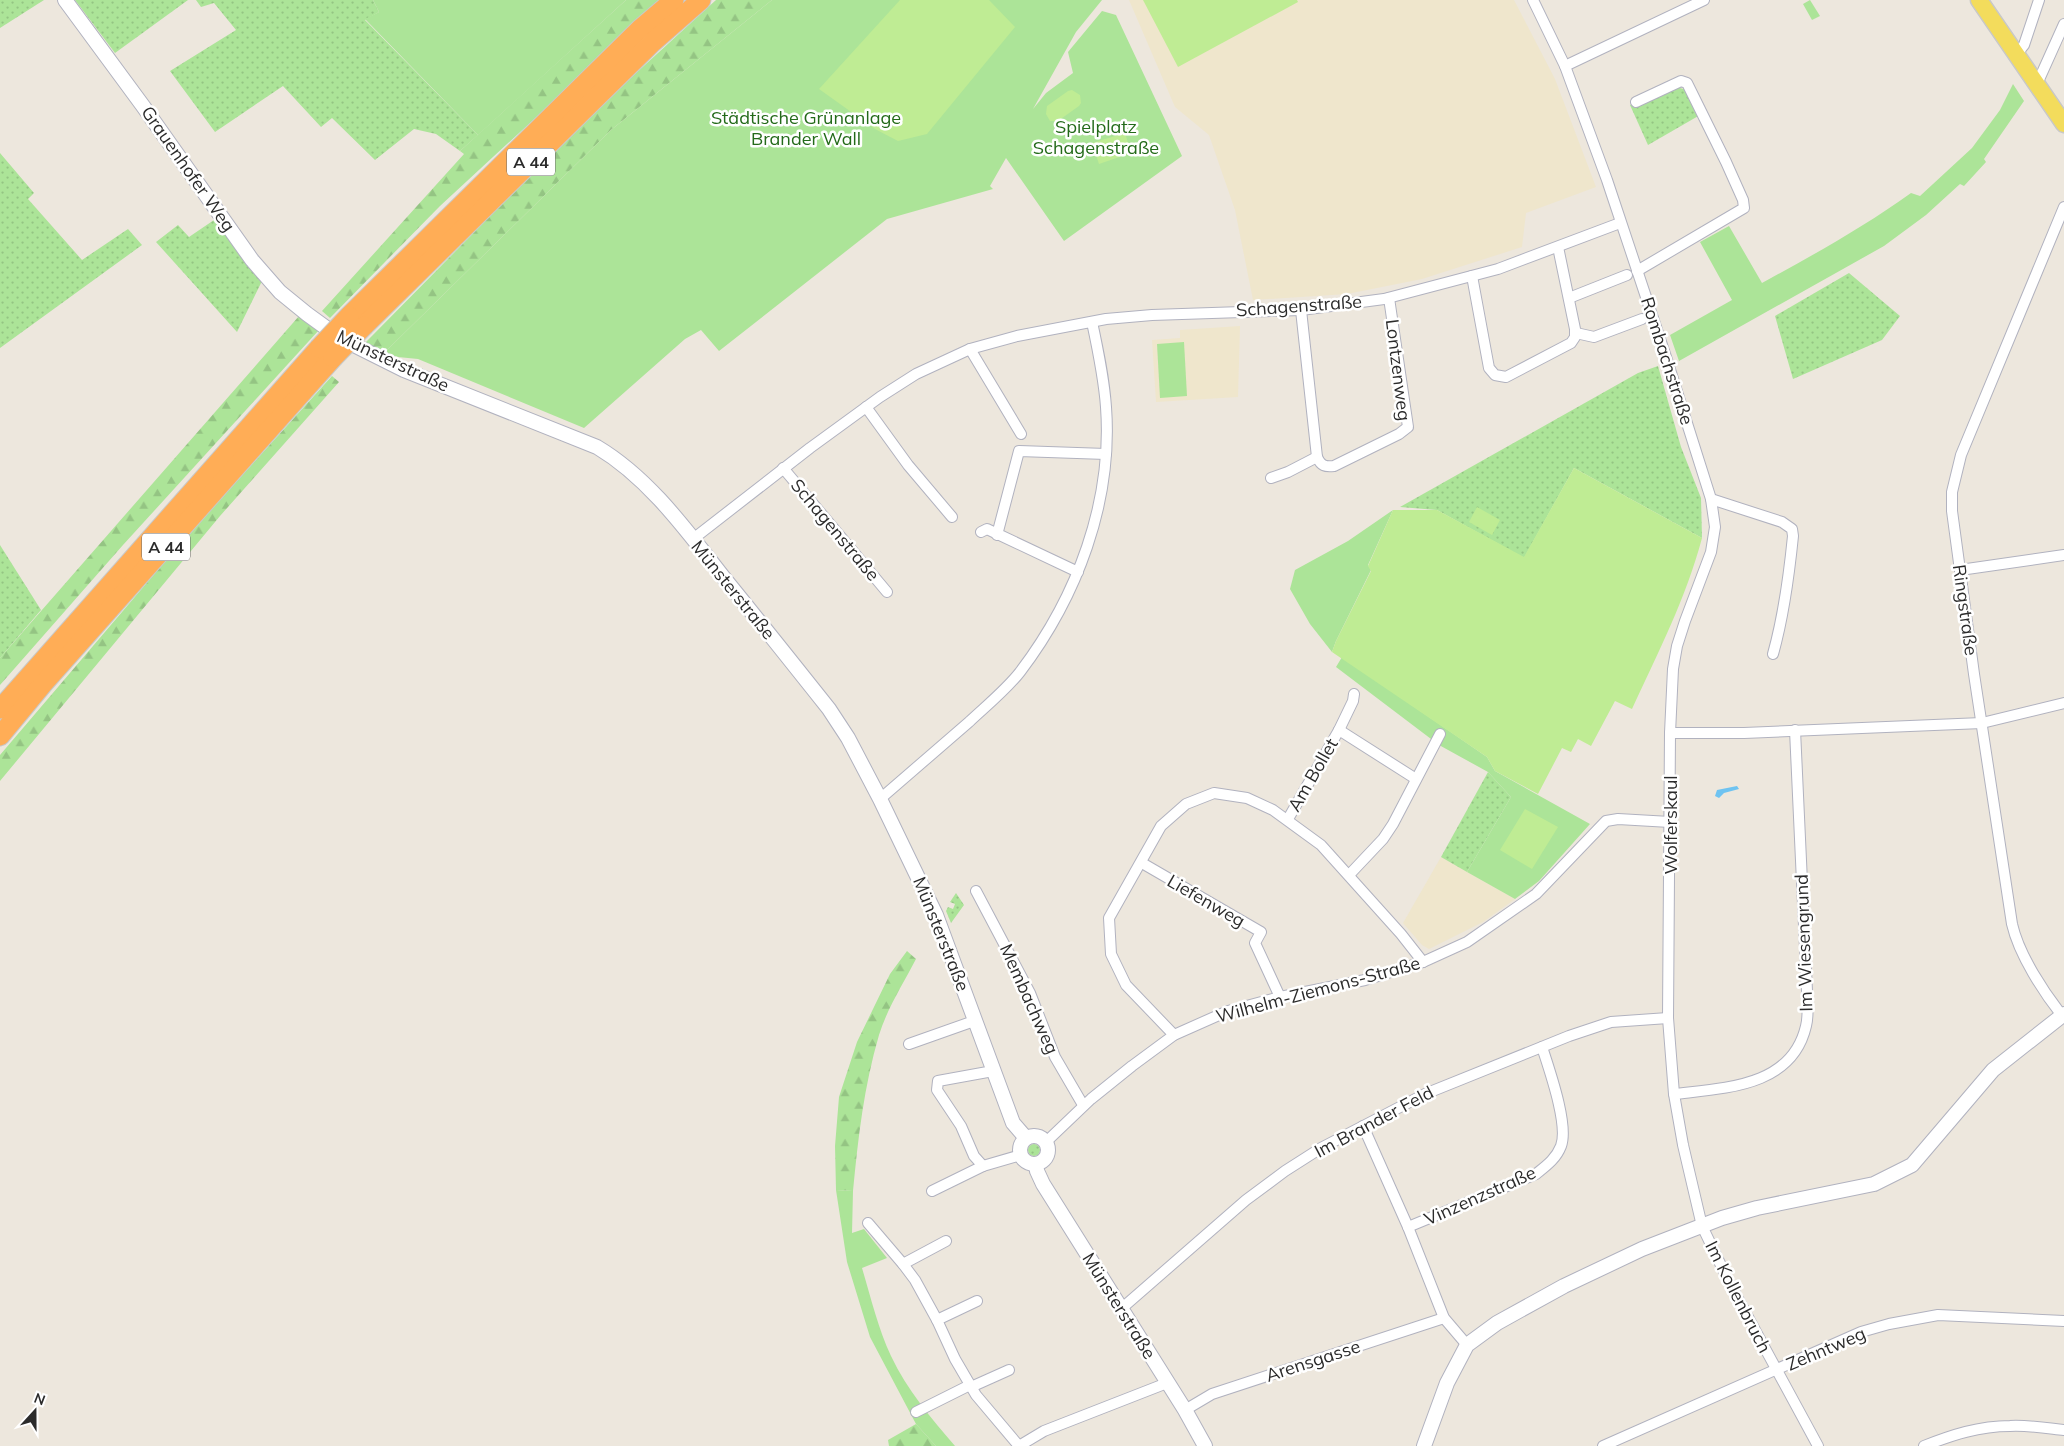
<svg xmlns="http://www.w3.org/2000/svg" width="2064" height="1446" font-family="Mulish,sans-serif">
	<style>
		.education { fill: #efe6cc }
		.grass { fill: url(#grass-dots) }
		.forest { fill: url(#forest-firs) }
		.park { fill: #ace498 }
		.pitch { fill: #bfec94 }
		.water { fill: #6ec3f1 }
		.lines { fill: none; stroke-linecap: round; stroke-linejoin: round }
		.minor-casing { stroke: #b1b2bf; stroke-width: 12 }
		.tertiary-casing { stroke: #b1b2bf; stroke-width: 16 }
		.primary-casing { stroke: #c8c8c8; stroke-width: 19 }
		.motorway-casing { stroke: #c8c8c8; stroke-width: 21 }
		.minor { stroke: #fff; stroke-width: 10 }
		.tertiary { stroke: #fff; stroke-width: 14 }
		.primary { stroke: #f3dc5c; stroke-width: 16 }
		.motorway { stroke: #ffad56; stroke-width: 19 }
		.motorway-bridge-casing { stroke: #c8c8c8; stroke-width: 21; stroke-linecap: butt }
		.motorway-bridge { stroke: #ffad56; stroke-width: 19 }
		.labels { text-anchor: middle; stroke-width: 5; stroke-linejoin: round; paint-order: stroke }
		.shield { fill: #fff; stroke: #6b6b6b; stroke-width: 1 }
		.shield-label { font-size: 16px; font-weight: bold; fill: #2b2b2b }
		.park-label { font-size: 18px; fill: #236a19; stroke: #fff }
		.street-label { font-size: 18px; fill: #2b2b2b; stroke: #fff }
	</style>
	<defs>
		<pattern id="grass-dots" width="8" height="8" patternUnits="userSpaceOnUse" patternTransform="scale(1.25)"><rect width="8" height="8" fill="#ace498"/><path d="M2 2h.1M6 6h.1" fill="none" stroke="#94c483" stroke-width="1.8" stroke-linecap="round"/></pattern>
		<pattern id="forest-firs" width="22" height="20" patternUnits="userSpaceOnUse" patternTransform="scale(1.25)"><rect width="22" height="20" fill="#ace498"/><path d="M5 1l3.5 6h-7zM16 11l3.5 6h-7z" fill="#94c483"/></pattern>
	</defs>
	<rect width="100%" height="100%" fill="#ede7dd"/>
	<g class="education">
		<path d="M1129 0H1514L1555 79 1596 187 1526 213 1522 247 1422 279 1347 294 1253 300 1235 210 1209 135 1175 107Z"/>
		<path d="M1240 326 1238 397 1156 402 1152 340 1180 338V330Z"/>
		<path d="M1441 857 1515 899 1483 922 1429 949 1422 945 1403 923Z"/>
	</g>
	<g class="grass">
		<path d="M0 0H44L0 28Z"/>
		<path d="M75 0H188L115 53Z"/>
		<path d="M196 0H373L379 12 365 20 478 135 460 151 436 134 414 129 375 160 332 118 321 127 283 86 215 132 170 71 236 30 214 3 201 7Z"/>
		<path d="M1673 86 1687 90 1700 115 1648 145 1630 105Z"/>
		<path d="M0 153 34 193 28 199 82 260 128 229 142 245 0 348Z"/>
		<path d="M214 220 262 281 237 332 156 242 178 225 189 237Z"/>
		<path d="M1849 273 1900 316 1882 340 1793 379 1775 316Z"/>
		<path d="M1658 366 1681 447 1701 498 1702 538 1574 468 1524 558 1437 510 1400 507 1638 373Z"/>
		<path d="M0 545 41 610 0 658Z"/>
		<path d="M1488 772 1511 797 1467 872 1441 857Z"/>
		<path d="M956 893 964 905 951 923 946 911 948 907 953 909 955 904 950 902Z"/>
		<circle cx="1034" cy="1150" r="6"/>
	</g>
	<g class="forest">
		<path d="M626 0H663L440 206 330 318 322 311 464 154 460 151Z"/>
		<path d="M716 0H772L611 130 384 353 366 342 589 116Z"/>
		<path d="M299 316 319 330 123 545 0 685V658Z"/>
		<path d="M332 376 339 382 220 516 0 781V755L180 544Z"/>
		<path d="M907 951 916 959C903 984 887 1009 879 1035 864 1086 858 1138 853 1191L836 1190 835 1146 839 1097 857 1042 890 974Z"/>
		<path d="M916 1424 936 1446H889L888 1440Z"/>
	</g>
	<g class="park">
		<path d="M373 0H626L478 135 365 19 379 12Z"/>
		<path d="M772 0H1102L1076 32 1033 109 1046 93 1073 73 1068 52 1102 11 1116 15 1182 156 1064 241 1006 158 990 186 993 189 887 219 719 351 701 330 685 339 584 428 418 359 398 357 384 353 611 130Z"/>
		<path d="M1810 0 1820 16 1812 20 1803 4Z"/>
		<path d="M2013 84 2024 101 1984 159 1986 162 1964 186 1960 184 1926 215 1884 246 1679 361 1670 335 1732 300 1700 242 1729 226 1762 283C1813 255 1864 227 1911 193L1920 196 1972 148 2000 110Z"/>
		<path d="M1184 342 1187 396 1160 398 1157 344Z"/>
		<path d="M1393 510 1368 565 1371 570 1336 641 1332 652 1310 624 1290 589 1295 570 1348 541Z"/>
		<path d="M1342 657 1487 757 1495 771 1590 824 1539 881 1515 899 1467 872 1511 797 1488 772 1439 745 1336 667Z"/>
		<path d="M836 1190 853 1191 852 1233 864 1229 887 1258 862 1268C871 1298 878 1328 891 1356 907 1390 931 1418 955 1446H936L916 1424 870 1337 847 1262Z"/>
	</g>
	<g class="pitch">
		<path d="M900 0H989L1015 27 927 134 898 141 875 129 819 89Z"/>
		<path d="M1143 0H1297L1298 2 1178 67Z"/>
		<path d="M1072 90 1080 95 1081 103 1079 106 1058 121H1050L1046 114 1047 106 1068 91Z"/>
		<path d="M1125 133 1131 153 1099 164 1092 143Z"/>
		<path d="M1574 468 1702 538C1686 598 1658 653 1632 709L1615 701 1591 746 1578 739 1571 752 1562 748 1538 794 1495 771 1487 757 1332 652 1336 641 1371 571 1368 566 1393 510H1437L1524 557Z"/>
		<path d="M1477 507 1500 520 1492 535 1469 522Z"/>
		<path d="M1525 809 1558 827 1532 869 1500 850Z"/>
	</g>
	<path class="water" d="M1737 786 1739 789 1724 793 1719 798 1715 796 1717 790Z"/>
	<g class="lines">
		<defs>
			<g id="minor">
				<path d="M1533 0 1565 66 1607 180 1667 360 1711 499 1715 527 1711 552 1685 621 1677 646 1673 669 1670 733 1668 1018 1674 1094 1683 1145 1702 1226 1729 1282 1818 1446"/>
				<path d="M2016 55 2024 45 2039 0"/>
				<path d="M1565 66 1704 0"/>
				<path d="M2037 84 2064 24"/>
				<path d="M1636 102 1681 81 1687 83 1726 162 1743 200 1744 208 1637 271"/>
				<path d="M2064 207 1961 455 1952 492V511L1974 674 2012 924C2019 955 2044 993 2064 1018"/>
				<path d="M1472 276 1489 368 1495 375 1506 377 1571 343 1575 337V329L1558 247"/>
				<path d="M1569 298 1627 275"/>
				<path d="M1301 310 1317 457C1321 466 1325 467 1334 466L1399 434 1408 427 1389 298"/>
				<path d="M1576 333 1594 337 1642 319"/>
				<path d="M970 349 1021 434"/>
				<path d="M866 407 908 465 952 517"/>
				<path d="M783 468 887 592"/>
				<path d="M1271 478 1288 472 1317 457"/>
				<path d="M1711 499 1782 522 1792 529 1793 536C1789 576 1784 615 1773 654"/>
				<path d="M981 532 987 529 1078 572"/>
				<path d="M997 535 1019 451 1106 454"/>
				<path d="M693 539 810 448 880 397 916 374 970 349 1017 336 1106 319 1152 315 1301 310 1384 299 1498 269 1620 223"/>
				<path d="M1960 570 2064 555"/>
				<path d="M1339 730 1416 779"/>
				<path d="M1670 733H1744L1982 723 2064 703"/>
				<path d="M880 799C910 773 939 748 969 722 986 706 1006 690 1020 672 1077 597 1113 502 1106 407 1104 378 1098 350 1092 322"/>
				<path d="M1288 819 1339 730 1353 701 1354 694"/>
				<path d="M1142 863 1261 932 1255 943 1280 997"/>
				<path d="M1349 875 1383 839 1393 824 1440 734"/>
				<path d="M976 891 1030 993 1055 1057 1083 1105"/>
				<path d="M1174 1035 1126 985 1111 954 1109 918 1161 826 1186 804 1214 793 1247 798 1273 810 1321 845 1401 934 1423 962"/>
				<path d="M909 1044 974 1021"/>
				<path d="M1674 1094C1725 1088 1792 1087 1806 1026 1809 1015 1807 1002 1807 991L1795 730"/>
				<path d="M1363 1126 1408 1227 1444 1318 1467 1345"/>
				<path d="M1047 1141 1091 1099 1132 1066 1174 1035 1228 1011 1280 997 1365 980 1423 962 1467 942 1536 894 1606 821 1618 819 1670 822"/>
				<path d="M983 1166 974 1156 961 1126 937 1090 938 1081 993 1071"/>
				<path d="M932 1191 983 1166 1021 1155"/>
				<path d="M868 1223 903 1264"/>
				<path d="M1408 1227 1536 1174C1546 1166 1556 1159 1561 1146 1569 1125 1549 1069 1542 1047"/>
				<path d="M977 1301 937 1320 955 1359 976 1395 1019 1446 1044 1431 1167 1383"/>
				<path d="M1121 1309 1246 1200 1285 1171 1321 1148 1425 1094 1569 1036 1611 1022 1668 1018"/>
				<path d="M937 1320 915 1280 903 1264 946 1241"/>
				<path d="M971 1387 1009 1370"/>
				<path d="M1185 1410 1212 1394 1444 1318"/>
				<path d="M916 1412 970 1385"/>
				<path d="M1603 1446 1861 1332 1889 1324 1938 1315 2064 1321"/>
				<path d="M1924 1446C1952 1435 1979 1426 2010 1426 2028 1425 2046 1428 2064 1430"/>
			</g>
			<g id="tertiary">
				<path d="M65 0 143 106 252 260 280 292 307 314 340 338 404 370 597 447C649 478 687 531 724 578 759 621 794 665 829 709L848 738 880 799 936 915 1013 1123 1026 1138"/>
				<circle cx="1034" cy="1150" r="14"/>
				<path d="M1036 1164 1037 1171 1043 1184 1185 1410 1205 1446"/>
				<path d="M1424 1446 1447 1383 1467 1345 1497 1323 1564 1286 1642 1249 1722 1218 1757 1208 1874 1184 1912 1165 1993 1070 2064 1014"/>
			</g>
			<path id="primary" d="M1979 0 2064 124"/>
			<g id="motorway">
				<path d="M349 316 640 29 674 0"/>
				<path d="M364 326 653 42 701 0"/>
				<path d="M0 709 319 348"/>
				<path d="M0 736 43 684 333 358"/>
			</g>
		</defs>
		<use href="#minor" class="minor-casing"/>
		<use href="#tertiary" class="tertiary-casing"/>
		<use href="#primary" class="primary-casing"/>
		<use href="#motorway" class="motorway-casing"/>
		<use href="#minor" class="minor"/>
		<use href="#tertiary" class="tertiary"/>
		<use href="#primary" class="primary"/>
		<use href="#motorway" class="motorway"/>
		<defs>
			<g id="motorway-bridge">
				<path d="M319 348 349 316"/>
				<path d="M333 358 364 326"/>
			</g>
		</defs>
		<use href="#motorway-bridge" class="motorway-bridge-casing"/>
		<use href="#motorway-bridge" class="motorway-bridge"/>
	</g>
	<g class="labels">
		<g class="shield">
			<rect x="507" y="148.5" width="48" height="27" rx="4"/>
			<rect x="142" y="533.5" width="48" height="27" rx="4"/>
		</g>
		<g class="shield-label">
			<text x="531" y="168">A 44</text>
			<text x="166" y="553">A 44</text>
		</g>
		<g class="park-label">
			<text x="806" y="124">Städtische Grünanlage<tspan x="806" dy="21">Brander Wall</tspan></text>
			<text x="1096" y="133">Spielplatz<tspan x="1096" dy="21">Schagenstraße</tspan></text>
		</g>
		<g class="street-label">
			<text transform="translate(188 169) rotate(55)" y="6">Grauenhofer Weg</text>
			<text transform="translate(1299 306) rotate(-4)" y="6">Schagenstraße</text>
			<text transform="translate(393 361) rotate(25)" y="6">Münsterstraße</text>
			<text transform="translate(1667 361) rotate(72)" y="6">Rombachstraße</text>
			<text transform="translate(1398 370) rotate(83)" y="6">Lontzenweg</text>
			<text transform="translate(835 530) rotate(50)" y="6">Schagenstraße</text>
			<text transform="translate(733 590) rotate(51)" y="6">Münsterstraße</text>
			<text transform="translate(1965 610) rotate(82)" y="6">Ringstraße</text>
			<text transform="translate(1313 775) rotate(-60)" y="6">Am Bollet</text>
			<text transform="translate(1671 825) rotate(-90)" y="6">Wolferskaul</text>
			<text transform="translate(1206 901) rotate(30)" y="6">Liefenweg</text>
			<text transform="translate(941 934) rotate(68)" y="6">Münsterstraße</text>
			<text transform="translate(1804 943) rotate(-92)" y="6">Im Wiesengrund</text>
			<text transform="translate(1318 990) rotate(-15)" y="6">Wilhelm-Ziemons-Straße</text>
			<text transform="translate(1029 999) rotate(66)" y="6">Membachweg</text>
			<text transform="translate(1374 1122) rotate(-28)" y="6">Im Brander Feld</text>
			<text transform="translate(1480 1196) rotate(-24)" y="6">Vinzenzstraße</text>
			<text transform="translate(1738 1297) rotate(63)" y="6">Im Kollenbruch</text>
			<text transform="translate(1119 1306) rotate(58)" y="6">Münsterstraße</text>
			<text transform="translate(1826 1349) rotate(-23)" y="6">Zehntweg</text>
			<text transform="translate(1313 1361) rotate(-18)" y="6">Arensgasse</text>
		</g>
	</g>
	<g transform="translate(35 1411) rotate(21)" stroke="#ffffff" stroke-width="4" paint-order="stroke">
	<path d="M0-4L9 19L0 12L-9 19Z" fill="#2b2b2b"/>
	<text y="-8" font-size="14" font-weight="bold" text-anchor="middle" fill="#2b2b2b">N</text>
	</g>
</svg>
